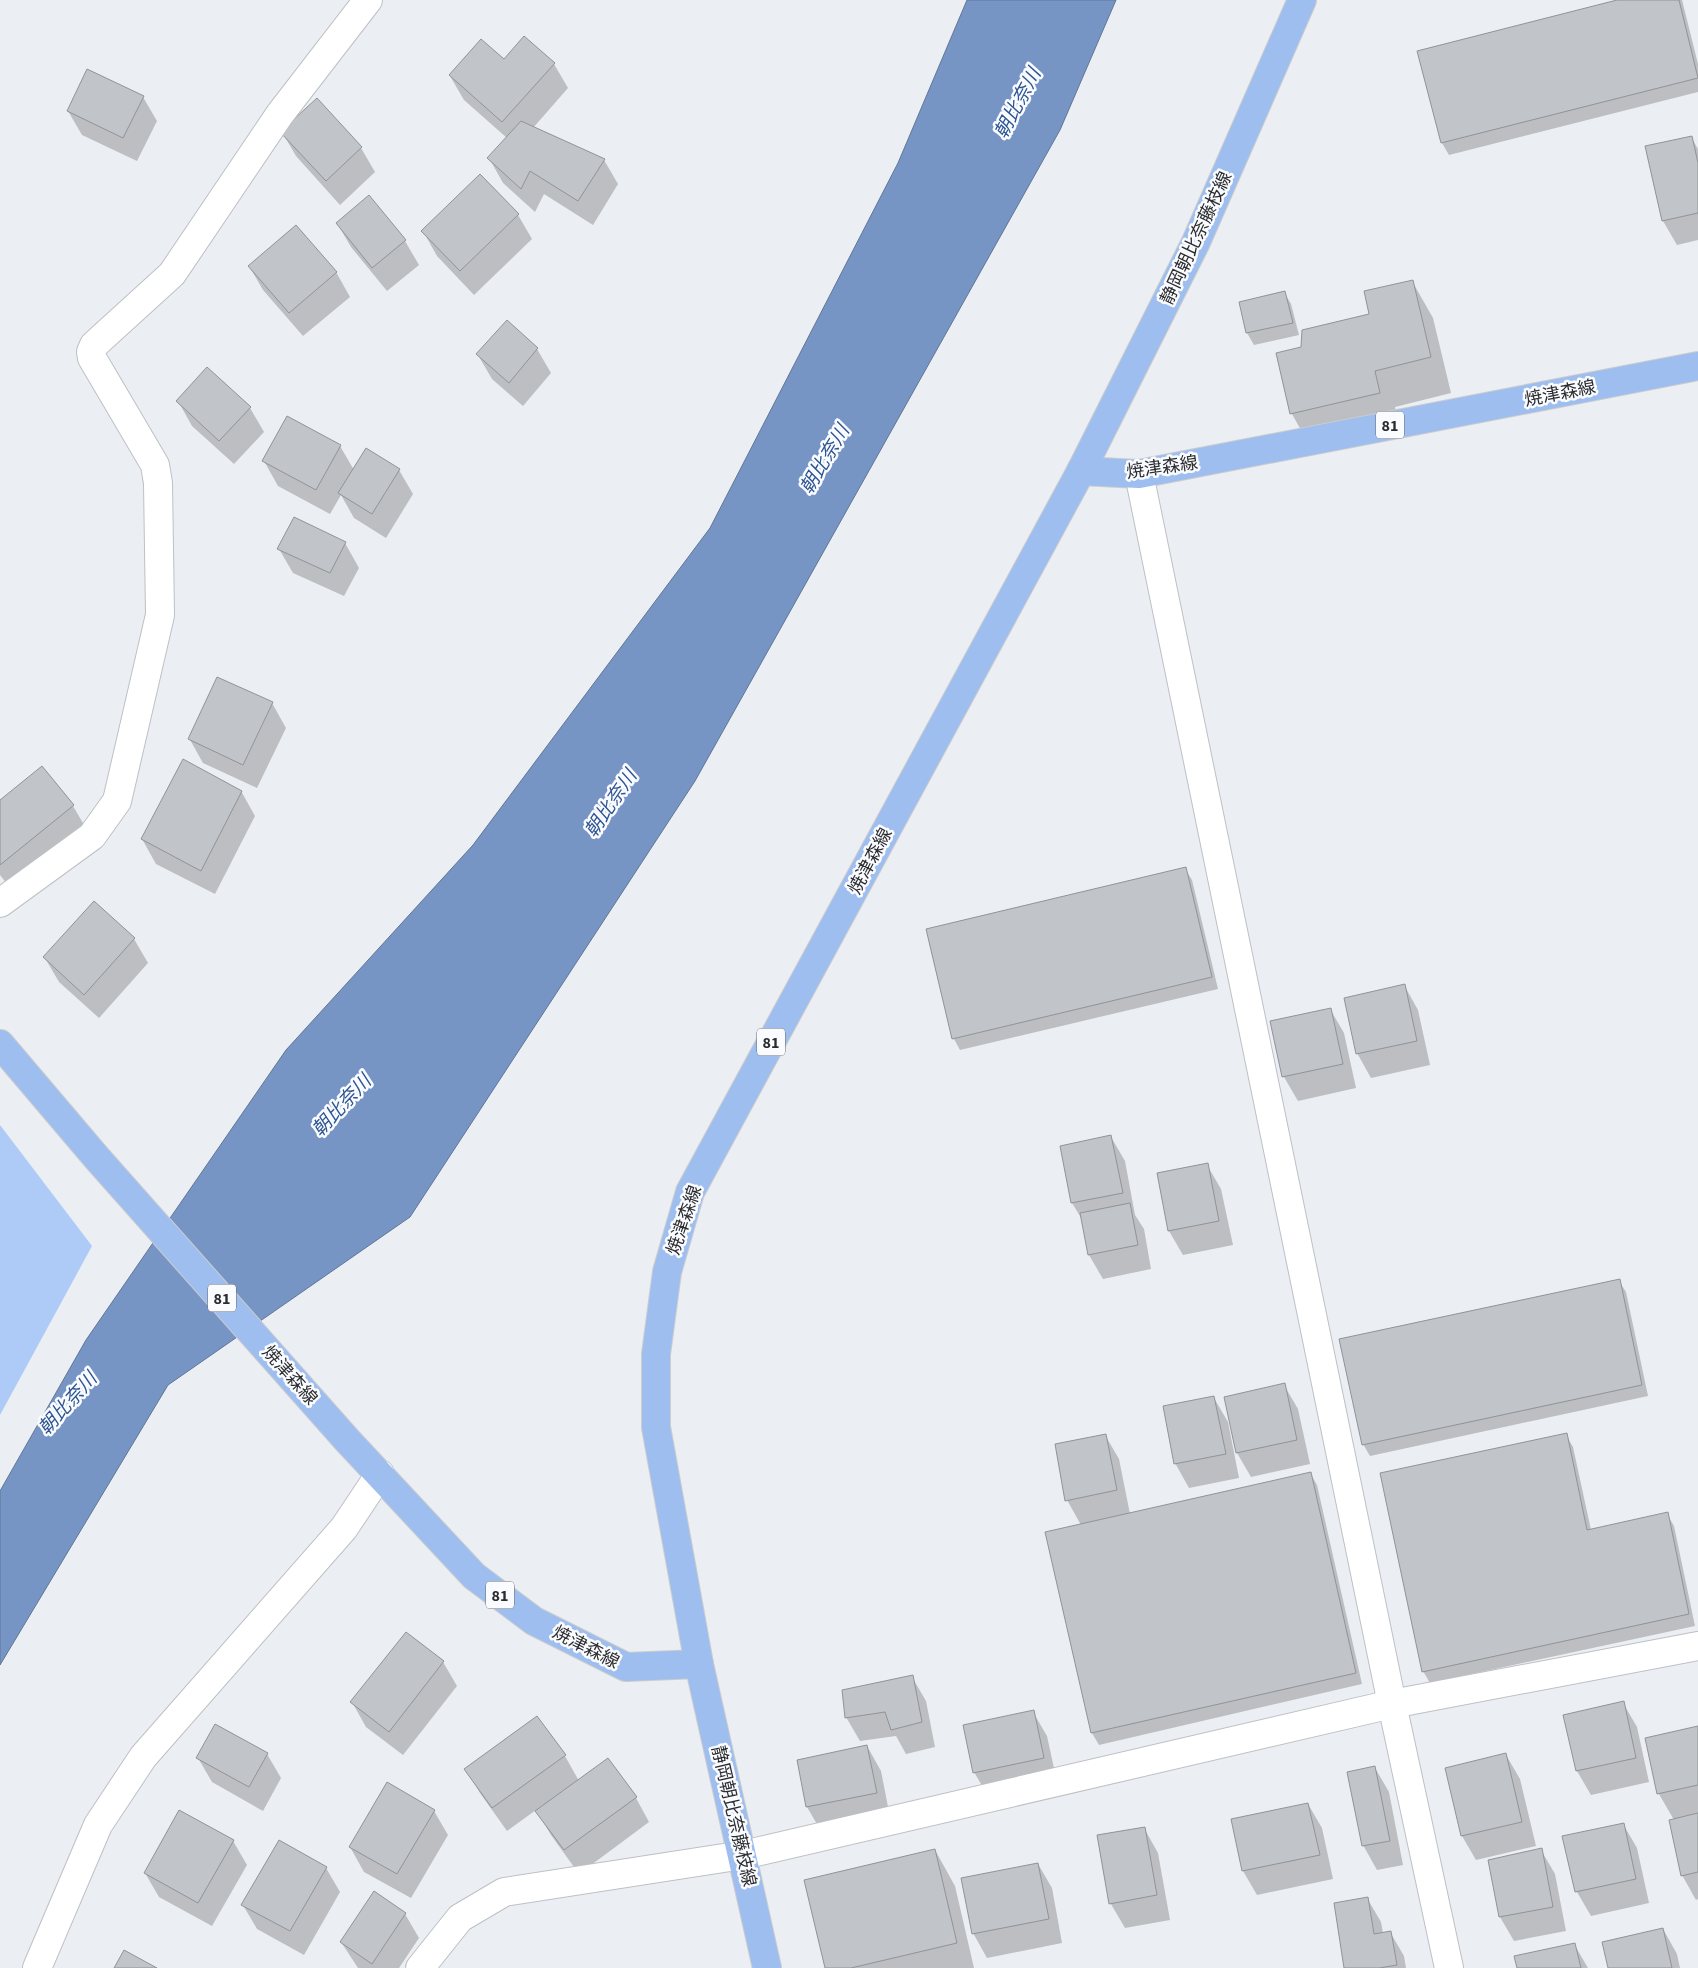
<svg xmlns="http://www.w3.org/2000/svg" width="1698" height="1968" font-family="'Source Sans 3','Noto Sans JP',sans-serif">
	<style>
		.green { fill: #aecbf8 }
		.water { fill: #7795c4; stroke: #607697 }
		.shadow { fill: #0003 }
		.building { fill: #c1c4c8; stroke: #909397 }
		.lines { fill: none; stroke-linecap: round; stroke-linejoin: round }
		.minor-casing { stroke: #bdc0c4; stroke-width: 30 }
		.major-casing { stroke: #cccccd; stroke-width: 30 }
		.minor { stroke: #fff; stroke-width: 28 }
		.major { stroke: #9ebeef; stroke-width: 28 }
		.labels { text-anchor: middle; stroke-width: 5; stroke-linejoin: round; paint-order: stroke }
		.shield { fill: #f9fbff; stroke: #696a6d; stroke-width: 1 }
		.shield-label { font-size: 16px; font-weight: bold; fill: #2b2c2e }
		.street-label { font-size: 18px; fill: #2b2c2e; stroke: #f9fbff }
		.water-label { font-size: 19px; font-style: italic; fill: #2e5591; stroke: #f9fbff }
	</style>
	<rect width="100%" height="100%" fill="#ebeef2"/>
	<path class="green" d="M0 1125 92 1246 0 1415Z"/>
	<path class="water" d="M967 0H1116L1060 130 695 781 410 1217 168 1385 0 1665V1491L86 1340 286 1050 473 845 710 528 898 163Z"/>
	<g class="shadow">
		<path d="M1622 0H1682L1698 64V92L1449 155 1442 143 1419 51Z"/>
		<path d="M504 61 554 64 568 88 533 128 604 160 618 184 593 225 544 194 535 212 503 183 489 158 507 138 464 100 450 76Z"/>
		<path d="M143 97 157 121 137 161 82 135 68 111Z"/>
		<path d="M282 132 361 148 375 172 340 205 296 156Z"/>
		<path d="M1691 137 1698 149V240L1677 245 1663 221Z"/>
		<path d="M480 176 518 215 532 239 474 295 437 256 423 231Z"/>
		<path d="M337 223 405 241 419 265 387 291 351 247Z"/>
		<path d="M249 266 336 272 350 297 303 336 263 290Z"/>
		<path d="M1412 281 1433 318 1451 393 1395 407 1400 429 1312 450 1292 414 1302 348 1370 315Z"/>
		<path d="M1284 292 1291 304 1299 335 1254 345 1247 333Z"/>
		<path d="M507 322 537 349 551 373 523 406 492 379 478 355Z"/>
		<path d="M178 401 250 408 264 432 234 464 192 426Z"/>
		<path d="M340 446 354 470H399L413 494 386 538 354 518 341 495 330 514 278 486 264 461Z"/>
		<path d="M345 543 359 568 344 596 293 573 279 549Z"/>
		<path d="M272 703 286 728 257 788 203 763 189 738Z"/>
		<path d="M42 768 73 806 87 830 12 890 0 875V802Z"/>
		<path d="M241 791 255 816 215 894 156 864 142 839Z"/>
		<path d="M1185 869 1192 880 1218 989 960 1050 954 1039 928 930Z"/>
		<path d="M94 903 134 939 148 963 99 1018 59 982 45 958Z"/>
		<path d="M1404 985 1418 1010 1430 1065 1371 1078 1357 1053Z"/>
		<path d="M1330 1009 1344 1033 1356 1088 1298 1101 1284 1077 1271 1022Z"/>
		<path d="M1111 1137 1125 1161 1135 1215 1144 1229 1151 1269 1103 1279 1089 1255 1083 1221 1072 1203 1062 1147Z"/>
		<path d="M1207 1165 1221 1189 1233 1245 1183 1255 1169 1231Z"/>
		<path d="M1619 1281 1626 1292 1648 1396 1370 1456 1363 1444Z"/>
		<path d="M1284 1385 1298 1409 1310 1464 1251 1477 1237 1453 1225 1398Z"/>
		<path d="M1214 1398 1228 1422 1239 1478 1189 1488 1175 1463Z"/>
		<path d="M1105 1435 1119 1459 1130 1514 1310 1473 1317 1485 1362 1684 1099 1745 1092 1733 1081 1525 1067 1500Z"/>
		<path d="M1566 1435 1573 1447 1591 1530 1667 1514 1674 1526 1695 1626 1430 1683 1423 1671Z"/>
		<path d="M406 1634 443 1662 457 1686 403 1755 366 1727 352 1702Z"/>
		<path d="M912 1677 926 1701 935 1747 906 1754 896 1736 860 1741 846 1717Z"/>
		<path d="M1623 1703 1637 1727 1649 1782 1591 1795 1577 1771Z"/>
		<path d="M1033 1712 1047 1736 1057 1782 988 1796 974 1772Z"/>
		<path d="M1698 1727V1899L1696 1900 1682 1875 1674 1820 1659 1794 1647 1739Z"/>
		<path d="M867 1746 881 1771 890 1817 821 1831 807 1807 798 1761Z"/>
		<path d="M267 1754 281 1778 263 1811 212 1782 198 1758Z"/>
		<path d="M1506 1755 1520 1779 1536 1846 1476 1860 1462 1836Z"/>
		<path d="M565 1756 579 1781 608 1760 636 1798 649 1822 579 1874 551 1835 536 1810 507 1831 480 1793 466 1769Z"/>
		<path d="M1375 1768 1389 1792 1403 1865 1377 1870 1363 1845Z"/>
		<path d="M1308 1804 1322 1828 1333 1879 1257 1895 1243 1871Z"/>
		<path d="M434 1811 448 1835 411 1898 364 1872 350 1847Z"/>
		<path d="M1623 1824 1637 1848 1649 1903 1591 1916 1577 1892 1564 1837Z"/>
		<path d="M1144 1828 1158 1853 1170 1920 1125 1928 1111 1904Z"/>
		<path d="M233 1841 247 1865 212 1926 159 1897 145 1873Z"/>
		<path d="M935 1850 955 1886 974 1968H826Z"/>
		<path d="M1541 1850 1555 1874 1566 1931 1514 1941 1500 1917 1490 1860Z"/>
		<path d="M1038 1864 1052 1888 1062 1943 987 1958 973 1933Z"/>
		<path d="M326 1868 340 1892 304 1955 257 1929 243 1905Z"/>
		<path d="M375 1893 405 1914 419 1938 399 1968H358L341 1942Z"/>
		<path d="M1367 1898 1381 1922 1383 1933 1390 1932 1404 1956 1406 1968H1346Z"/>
		<path d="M1663 1929 1677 1954 1680 1968H1609Z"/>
		<path d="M1574 1944 1588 1968H1518Z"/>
	</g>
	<g class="building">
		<path d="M1617 0H1679L1698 78 1441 143 1417 51Z"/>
		<path d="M524 36 555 63 502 122 449 75 481 39 504 59Z"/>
		<path d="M87 69 144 96 123 138 67 111Z"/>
		<path d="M317 98 362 147 326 181 280 132Z"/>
		<path d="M521 121 605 159 578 201 530 171 521 189 487 158Z"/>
		<path d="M1692 136 1698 163V213L1662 221 1645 146Z"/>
		<path d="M480 174 519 214 460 271 421 231Z"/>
		<path d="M369 195 406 240 372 268 336 223Z"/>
		<path d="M296 225 337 272 289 313 248 266Z"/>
		<path d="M1413 280 1431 357 1375 371 1380 393 1290 414 1276 353 1301 347 1302 330 1369 314 1364 291Z"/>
		<path d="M1285 291 1293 323 1246 333 1239 302Z"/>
		<path d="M507 320 538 348 509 383 476 354Z"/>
		<path d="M207 367 251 407 219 441 176 401Z"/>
		<path d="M287 416 341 445 316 490 262 461Z"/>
		<path d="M366 448 400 469 372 514 338 493Z"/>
		<path d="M294 517 346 542 330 573 277 549Z"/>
		<path d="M217 677 273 702 243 765 188 739Z"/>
		<path d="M183 759 242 791 201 871 141 839Z"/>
		<path d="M42 766 74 805 0 865V800Z"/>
		<path d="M1186 867 1212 977 952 1039 926 929Z"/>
		<path d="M94 901 135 938 84 995 43 957Z"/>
		<path d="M1405 984 1417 1041 1356 1054 1344 998Z"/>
		<path d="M1331 1008 1343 1064 1282 1077 1270 1021Z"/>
		<path d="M1111 1135 1123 1193 1071 1203 1060 1146Z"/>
		<path d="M1208 1163 1219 1221 1168 1231 1157 1173Z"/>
		<path d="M1130 1203 1138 1245 1088 1255 1080 1213Z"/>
		<path d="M1620 1279 1642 1385 1362 1445 1339 1339Z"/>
		<path d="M1285 1383 1297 1440 1236 1453 1224 1397Z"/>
		<path d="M1214 1396 1226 1454 1174 1464 1163 1406Z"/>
		<path d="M1567 1433 1587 1530 1668 1512 1689 1614 1422 1672 1380 1473Z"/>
		<path d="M1106 1434 1117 1490 1065 1501 1055 1444Z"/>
		<path d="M1311 1472 1356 1673 1091 1733 1045 1532Z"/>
		<path d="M406 1632 444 1661 389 1732 350 1702Z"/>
		<path d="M913 1675 922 1722 891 1730 885 1712 845 1718 842 1690Z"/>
		<path d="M1624 1701 1636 1758 1576 1771 1563 1715Z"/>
		<path d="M1034 1710 1044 1758 973 1773 963 1725Z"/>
		<path d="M537 1716 566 1755 492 1808 464 1769Z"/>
		<path d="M215 1724 268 1753 249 1787 196 1758Z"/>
		<path d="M1698 1726V1785L1657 1794 1645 1738Z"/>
		<path d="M867 1745 877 1793 806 1807 797 1760Z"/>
		<path d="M1506 1753 1522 1822 1461 1836 1445 1768Z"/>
		<path d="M608 1758 637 1797 564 1850 535 1811Z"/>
		<path d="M1375 1766 1390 1841 1362 1846 1347 1772Z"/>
		<path d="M387 1782 435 1810 397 1874 349 1847Z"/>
		<path d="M1308 1803 1320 1855 1242 1871 1231 1819Z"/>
		<path d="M179 1810 234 1840 198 1903 144 1873Z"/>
		<path d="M1698 1813V1872L1681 1876 1669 1820Z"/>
		<path d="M1624 1823 1636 1879 1575 1892 1562 1836Z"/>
		<path d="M1145 1827 1157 1895 1109 1904 1097 1835Z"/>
		<path d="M279 1840 327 1867 290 1931 241 1905Z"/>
		<path d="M1542 1848 1553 1907 1499 1917 1488 1860Z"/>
		<path d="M935 1849 957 1943 851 1968H825L804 1880Z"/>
		<path d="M1038 1863 1049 1919 972 1934 961 1878Z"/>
		<path d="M374 1891 406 1913 372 1964 340 1942Z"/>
		<path d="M1368 1897 1374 1934 1391 1931 1397 1965 1379 1968H1344L1334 1903Z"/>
		<path d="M1663 1928 1672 1968H1608L1602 1942Z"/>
		<path d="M1575 1943 1581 1968H1517L1514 1956Z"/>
		<path d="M124 1950 157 1968H114Z"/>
	</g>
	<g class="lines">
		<defs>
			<g id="minor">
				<path d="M1139 474 1392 1704 1449 1968"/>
				<path d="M0 903 92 836 117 801 160 615 158 483 155 465 92 358 91 352 94 345 172 274 280 114 368 0"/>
				<path d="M37 1968 98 1825 143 1757 344 1528 380 1474"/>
				<path d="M420 1968 460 1918 504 1892 743 1855 1392 1704 1698 1646"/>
			</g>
			<g id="major">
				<path d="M1081 471 1139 474 1698 366"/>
				<path d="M0 1044 96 1157 347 1440 474 1576 534 1621 626 1667 699 1664"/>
				<path d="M767 1968 699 1664 656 1427V1354L667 1272 690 1192 1081 471 1196 242 1302 0"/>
			</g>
		</defs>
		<use href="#minor" class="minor-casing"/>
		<use href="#major" class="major-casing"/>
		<use href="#minor" class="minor"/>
		<use href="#major" class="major"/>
	</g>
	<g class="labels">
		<g class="shield">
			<rect x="1376" y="411.5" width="28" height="27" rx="4"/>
			<rect x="757" y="1028.5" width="28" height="27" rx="4"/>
			<rect x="208" y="1284.5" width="28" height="27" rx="4"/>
			<rect x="486" y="1581.5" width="28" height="27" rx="4"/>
		</g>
		<g class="shield-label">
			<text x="1390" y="431">81</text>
			<text x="771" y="1048">81</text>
			<text x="222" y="1304">81</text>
			<text x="500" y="1601">81</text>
		</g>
		<g class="street-label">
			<text transform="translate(1196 238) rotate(-65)" y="6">静岡朝比奈藤枝線</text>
			<text transform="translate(1560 393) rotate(-11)" y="6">焼津森線</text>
			<text transform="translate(1162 467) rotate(-8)" y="6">焼津森線</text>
			<text transform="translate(870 861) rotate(-62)" y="6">焼津森線</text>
			<text transform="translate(684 1220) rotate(-71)" y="6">焼津森線</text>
			<text transform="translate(290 1375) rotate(48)" y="6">焼津森線</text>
			<text transform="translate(586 1647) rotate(27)" y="6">焼津森線</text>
			<text transform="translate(734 1816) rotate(77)" y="6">静岡朝比奈藤枝線</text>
		</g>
		<g class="water-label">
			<text transform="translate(1017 103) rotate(-62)" y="7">朝比奈川</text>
			<text transform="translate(824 459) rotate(-59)" y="7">朝比奈川</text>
			<text transform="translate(610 803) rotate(-56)" y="7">朝比奈川</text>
			<text transform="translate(341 1105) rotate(-47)" y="7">朝比奈川</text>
			<text transform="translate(67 1403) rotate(-48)" y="7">朝比奈川</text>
		</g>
	</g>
</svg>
